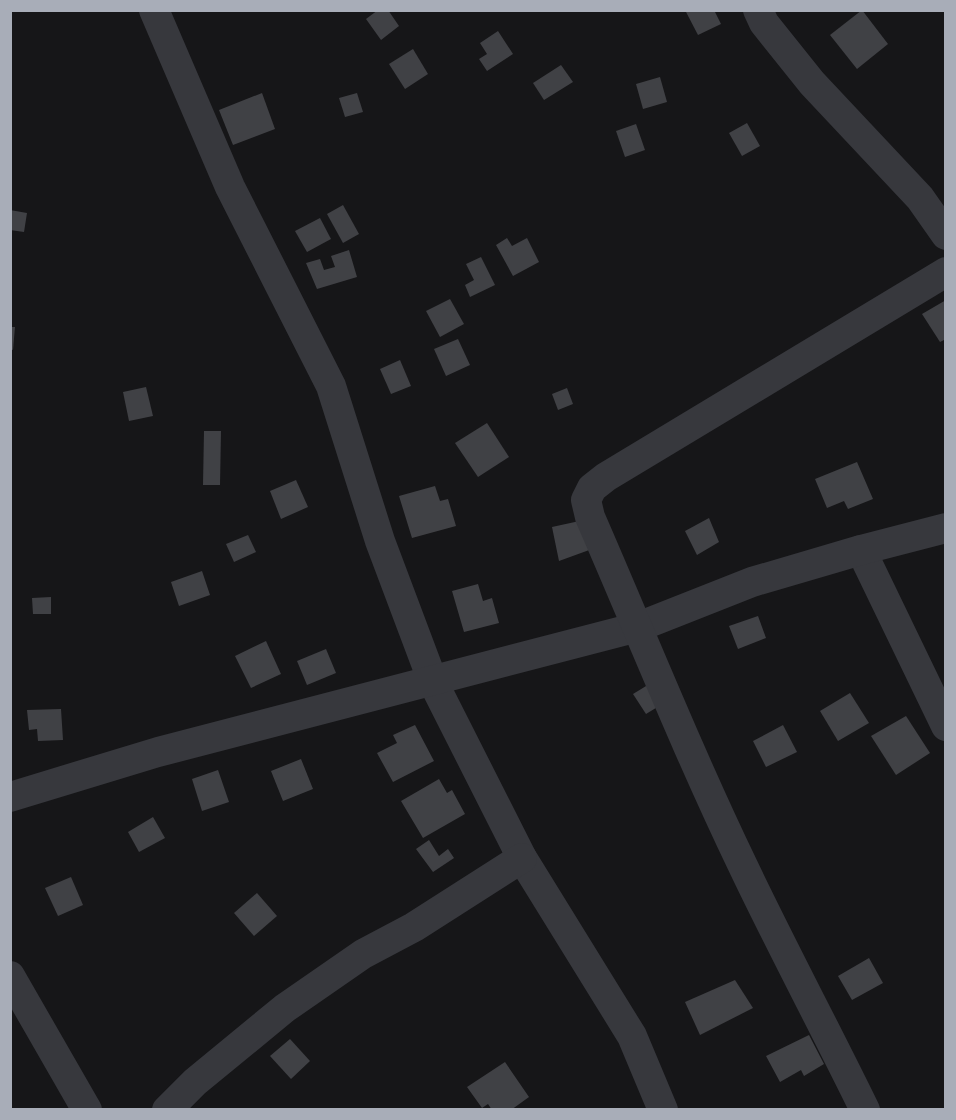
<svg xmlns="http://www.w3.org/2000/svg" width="956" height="1120" font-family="Figtree,sans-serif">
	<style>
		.building { fill: #404145 }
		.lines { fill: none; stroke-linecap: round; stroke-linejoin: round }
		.minor { stroke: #37383d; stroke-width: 30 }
	</style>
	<rect width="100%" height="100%" fill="#161618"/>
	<g class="building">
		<path d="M378 10H388L399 26 381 40 366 19Z"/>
		<path d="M685 10H714L721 24 698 35Z"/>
		<path d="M862 10 888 44 857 69 830 35Z"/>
		<path d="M498 31 513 54 487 71 479 59 487 54 480 43Z"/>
		<path d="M413 49 428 74 405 89 389 64Z"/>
		<path d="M561 65 573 82 544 100 533 83Z"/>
		<path d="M660 77 667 102 643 109 636 84Z"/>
		<path d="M262 93 275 129 233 145 219 110Z"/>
		<path d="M357 93 363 112 345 117 339 98Z"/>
		<path d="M747 123 760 146 742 156 729 133Z"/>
		<path d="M636 124 645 150 625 157 616 131Z"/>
		<path d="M343 205 359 234 343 243 327 214Z"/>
		<path d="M10 210 27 213 24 232 10 230Z"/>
		<path d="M320 218 331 239 307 252 295 231Z"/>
		<path d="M507 238 512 246 527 238 539 262 513 276 496 245Z"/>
		<path d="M349 250 357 277 317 289 306 263 320 259 324 270 335 267 331 256Z"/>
		<path d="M481 257 495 285 470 297 465 285 474 280 466 264Z"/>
		<path d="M450 299 464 324 440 337 426 311Z"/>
		<path d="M946 300V339L940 342 922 314Z"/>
		<path d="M10 327H15L13 350 10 349Z"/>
		<path d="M458 339 470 365 446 376 434 349Z"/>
		<path d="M400 360 411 386 391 394 380 369Z"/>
		<path d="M146 387 153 416 129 421 123 392Z"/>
		<path d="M567 388 573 404 558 410 552 394Z"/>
		<path d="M487 423 509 457 478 477 455 443Z"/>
		<path d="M204 431H221L220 485H203Z"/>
		<path d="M857 462 873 499 848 509 844 501 827 508 815 479Z"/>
		<path d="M296 480 308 507 281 519 270 491Z"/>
		<path d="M435 486 440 501 448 499 456 526 412 538 399 496Z"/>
		<path d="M709 518 719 542 697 555 685 531Z"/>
		<path d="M584 520 592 549 559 561 552 527Z"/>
		<path d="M248 535 256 552 234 562 226 544Z"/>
		<path d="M202 571 210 595 179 606 171 582Z"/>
		<path d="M478 584 483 601 492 598 499 623 464 632 452 591Z"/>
		<path d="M51 597V614H33L32 598Z"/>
		<path d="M758 616 766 638 738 649 729 626Z"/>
		<path d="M266 641 281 674 251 688 235 656Z"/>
		<path d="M326 649 336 673 307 685 297 661Z"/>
		<path d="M651 683 664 703 646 714 633 694Z"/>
		<path d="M850 693 869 723 838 741 820 711Z"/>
		<path d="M61 709 63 740 38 741 37 729 29 730 27 710Z"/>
		<path d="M906 716 930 753 896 775 871 736Z"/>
		<path d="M415 725 434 761 393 782 377 753 397 743 393 735Z"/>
		<path d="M783 725 797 752 766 767 753 741Z"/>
		<path d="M301 759 313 789 283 801 271 771Z"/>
		<path d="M218 770 229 802 202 811 192 779Z"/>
		<path d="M439 779 447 793 452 790 465 814 423 838 401 801Z"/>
		<path d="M153 817 165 838 139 852 128 832Z"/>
		<path d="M429 840 439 856 448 849 454 858 433 872 416 849Z"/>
		<path d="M71 877 83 905 58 916 45 888Z"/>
		<path d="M257 893 277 916 254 936 234 913Z"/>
		<path d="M869 958 883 983 852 1000 838 976Z"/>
		<path d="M735 980 753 1008 700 1035 685 1002Z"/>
		<path d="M809 1035 824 1064 804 1076 801 1070 780 1082 766 1056Z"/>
		<path d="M290 1039 310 1061 291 1079 270 1056Z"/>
		<path d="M505 1062 529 1097 511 1110H492L488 1104 482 1108 467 1087Z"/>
	</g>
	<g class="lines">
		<g class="minor">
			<path d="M154 10 230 187 331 386 380 541 433 682 522 858 632 1036 663 1110"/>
			<path d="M758 10 764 23 812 83 920 198 946 235"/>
			<path d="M861 550 946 726"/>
			<path d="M10 797 158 752 638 627 752 582 861 550 946 528"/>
			<path d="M10 976 87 1110"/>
			<path d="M167 1110 195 1082 285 1008 363 954 414 927 522 858"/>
			<path d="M865 1110C825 1028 782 948 743 866 688 752 641 634 590 517L586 500 592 488 606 477 946 272"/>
		</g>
	</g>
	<rect width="956" height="1120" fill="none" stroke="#a8adb8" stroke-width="24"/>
</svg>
